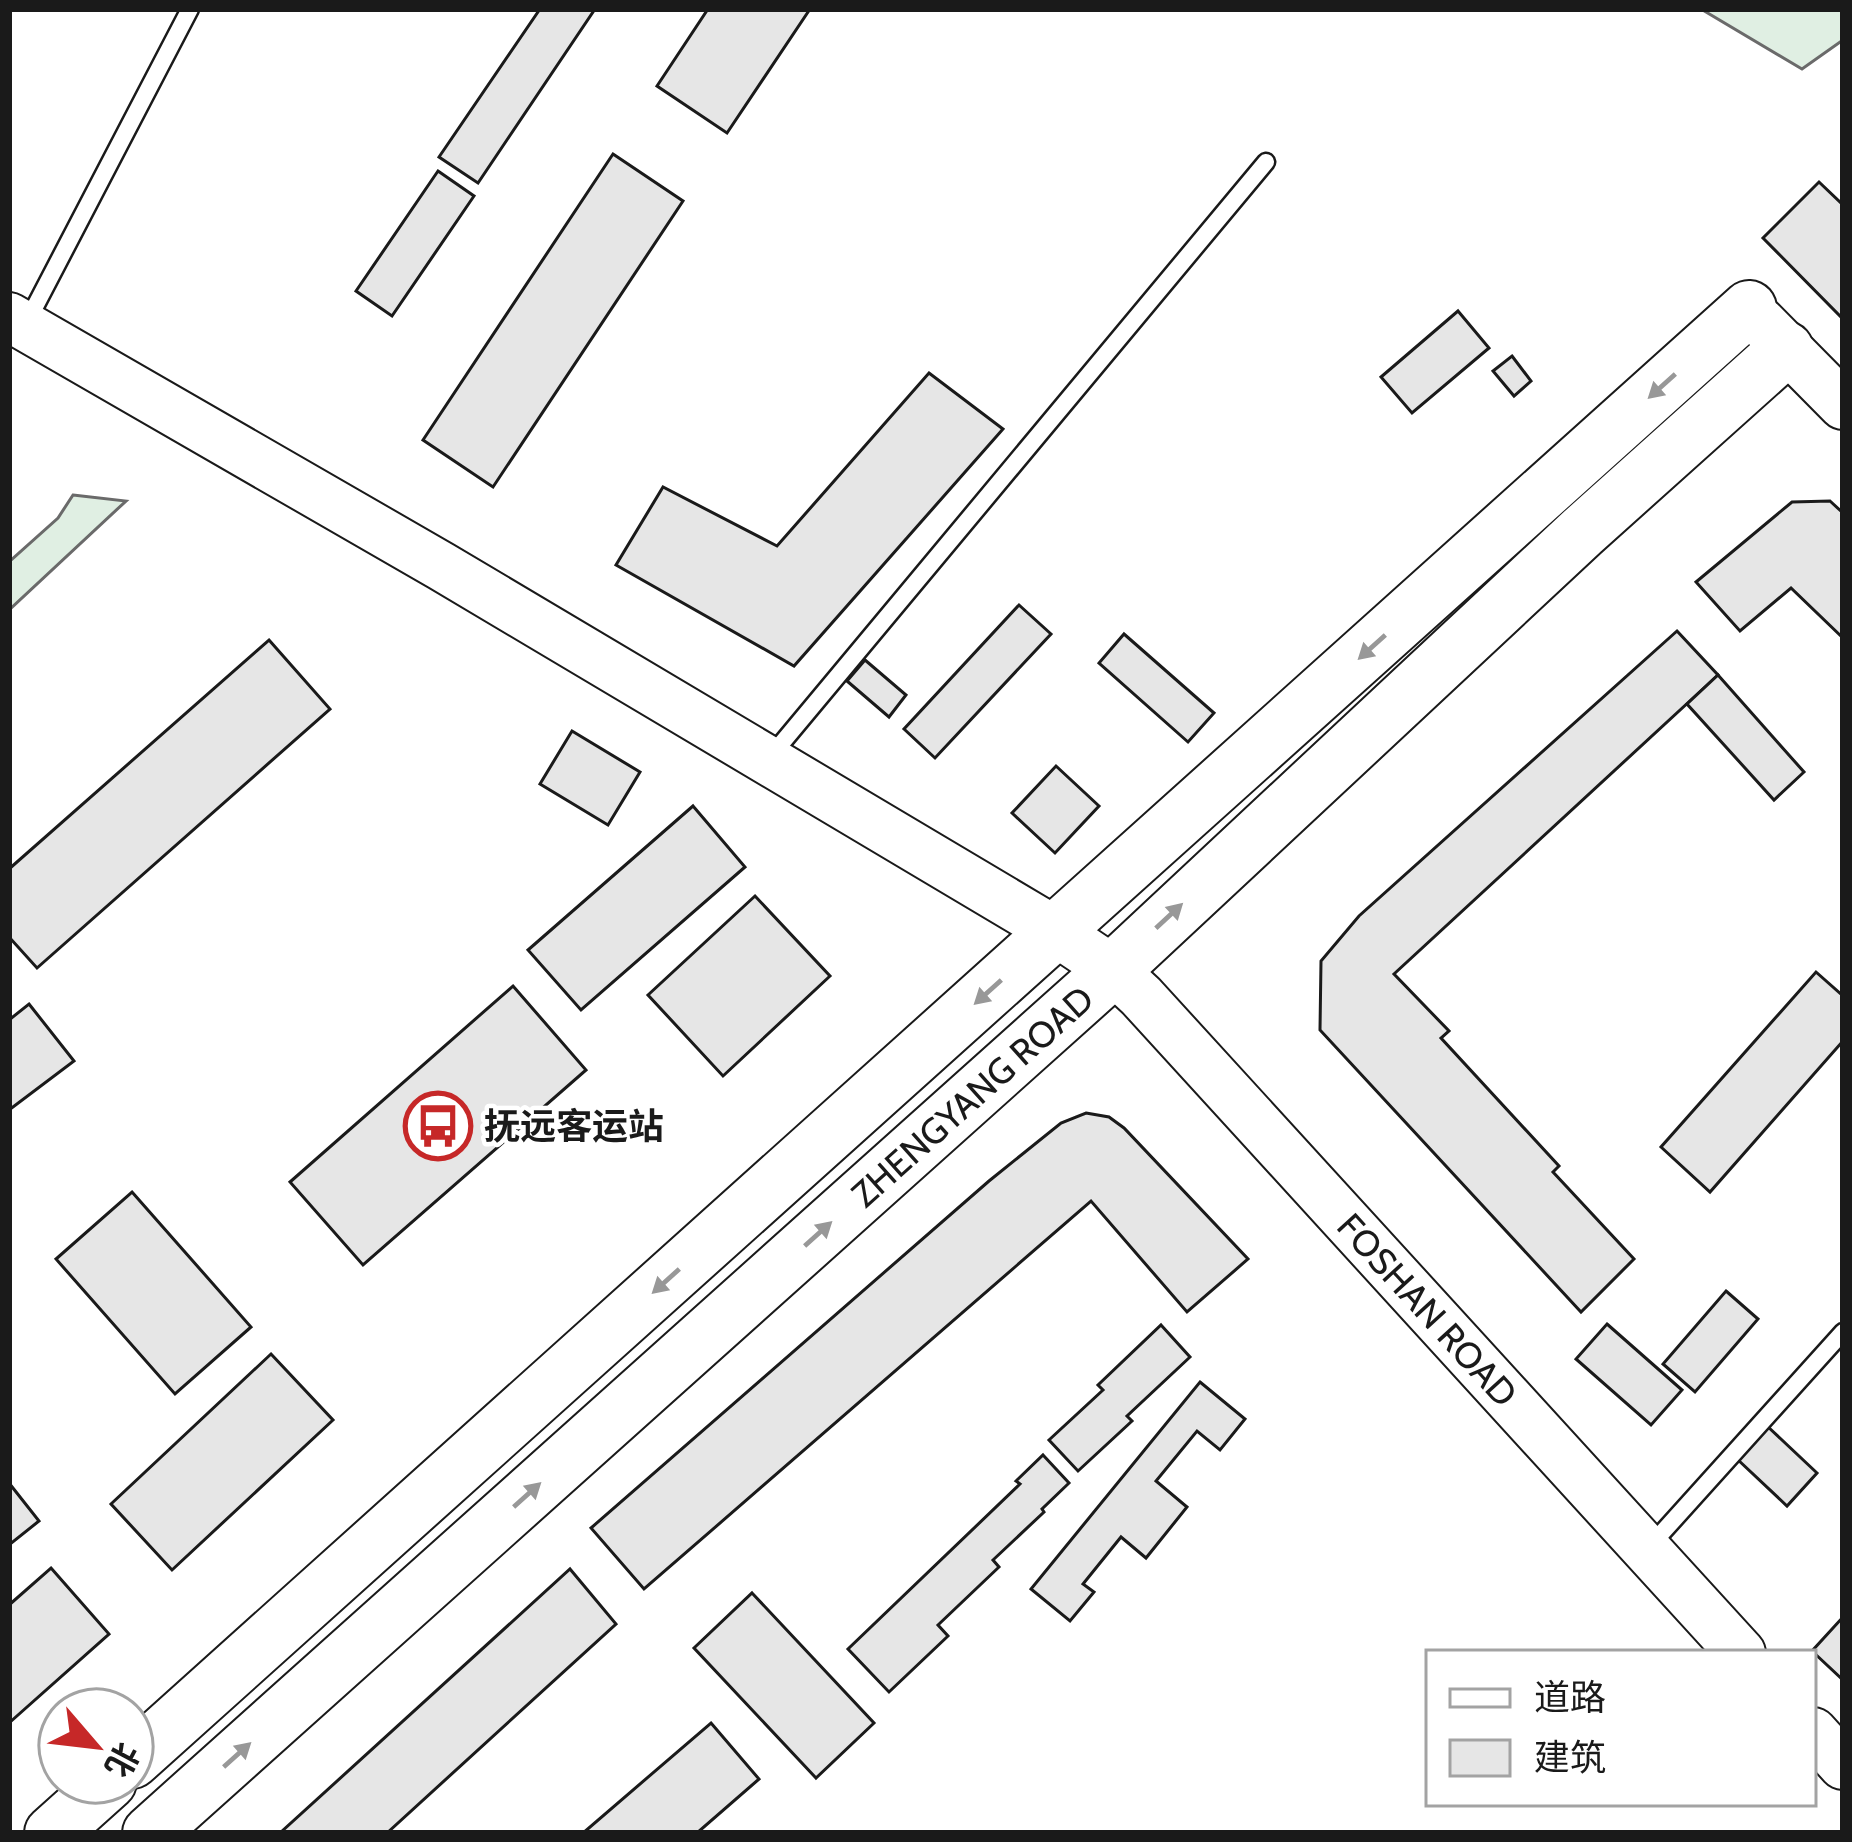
<svg xmlns="http://www.w3.org/2000/svg" width="1852" height="1842" font-family="Cabin,'Noto Sans SC',sans-serif">
	<style>
		.green { fill: #e0efe3; stroke: #6a6a6a; stroke-width: 3 }
		.building { fill: #e6e6e6; stroke: #1a1a1a; stroke-width: 3 }
		.lines { fill: none; stroke-linecap: round; stroke-linejoin: round }
		.lane-casing { stroke: #1a1a1a; stroke-width: 21 }
		.secondary-casing { stroke: #1a1a1a; stroke-width: 52 }
		.primary-casing { stroke: #1a1a1a; stroke-width: 58 }
		.lane { stroke: #fff; stroke-width: 16 }
		.secondary { stroke: #fff; stroke-width: 48 }
		.primary { stroke: #fff; stroke-width: 54 }
		.oneway { fill: #989898 }
		.labels { text-anchor: middle; stroke-width: 9; stroke-linejoin: round; paint-order: stroke }
		.street-label { font-size: 36px; fill: #1a1a1a; stroke: #fff }
		.poi-label { font-size: 36px; font-weight: bold; fill: #1a1a1a; stroke: #fff; text-anchor: start }
	</style>
	<rect width="100%" height="100%" fill="#fff"/>
	<g class="green">
		<path d="M1701 9H1843V40L1802 69Z"/>
		<path d="M73 495 126 501 9 610V562L58 518Z"/>
	</g>
	<g class="building">
		<path d="M540 9H595L478 183 439 157Z"/>
		<path d="M708 9H810L727 133 657 86Z"/>
		<path d="M613 154 683 201 493 487 423 440Z"/>
		<path d="M438 171 474 196 392 316 356 291Z"/>
		<path d="M1819 182 1843 205V319L1763 238Z"/>
		<path d="M1458 311 1489 348 1412 413 1381 377Z"/>
		<path d="M1512 356 1531 381 1514 396 1493 371Z"/>
		<path d="M929 373 1003 429 794 666 616 565 663 487 777 546Z"/>
		<path d="M1830 501 1843 513V638L1791 588 1740 631 1696 582 1792 502Z"/>
		<path d="M1019 605 1051 634 935 758 904 729Z"/>
		<path d="M1677 631 1718 675 1394 974 1449 1031 1441 1038 1559 1166 1553 1172 1634 1259 1581 1312 1320 1030 1321 961 1359 916Z"/>
		<path d="M1124 634 1214 713 1188 742 1099 663Z"/>
		<path d="M269 640 330 709 37 968 9 937V869Z"/>
		<path d="M865 660 906 695 889 717 847 681Z"/>
		<path d="M1718 675 1804 772 1774 800 1687 704Z"/>
		<path d="M572 731 640 772 608 825 540 784Z"/>
		<path d="M1056 766 1099 806 1055 853 1012 813Z"/>
		<path d="M693 806 745 867 581 1010 528 950Z"/>
		<path d="M755 896 830 976 723 1076 648 995Z"/>
		<path d="M1816 972 1843 996V1041L1710 1192 1661 1147Z"/>
		<path d="M513 986 586 1070 363 1265 290 1182Z"/>
		<path d="M29 1004 74 1061 9 1110V1020Z"/>
		<path d="M1086 1113 1109 1117 1124 1128 1248 1259 1187 1312 1091 1201 644 1589 591 1528 989 1181 1061 1123Z"/>
		<path d="M132 1192 251 1327 175 1394 56 1259Z"/>
		<path d="M1726 1291 1758 1319 1695 1392 1663 1364Z"/>
		<path d="M1607 1324 1682 1390 1651 1425 1576 1359Z"/>
		<path d="M1161 1325 1190 1357 1127 1416 1132 1421 1078 1471 1049 1440 1103 1390 1098 1385Z"/>
		<path d="M271 1354 333 1420 172 1570 111 1504Z"/>
		<path d="M1200 1382 1245 1419 1220 1450 1197 1431 1156 1481 1187 1507 1146 1558 1121 1537 1083 1584 1094 1592 1070 1621 1031 1589Z"/>
		<path d="M1766 1425 1817 1473 1787 1506 1736 1458Z"/>
		<path d="M1043 1455 1069 1483 1042 1509 1044 1512 993 1560 999 1567 938 1625 948 1636 889 1692 848 1649 1020 1484 1016 1481Z"/>
		<path d="M9 1483 39 1521 9 1545Z"/>
		<path d="M51 1568 109 1634 9 1723V1605Z"/>
		<path d="M570 1569 616 1624 387 1833H280Z"/>
		<path d="M752 1593 874 1723 816 1778 694 1648Z"/>
		<path d="M1843 1617V1680L1812 1651Z"/>
		<path d="M711 1723 759 1779 697 1833H583Z"/>
	</g>
	<g class="lines">
		<defs>
			<g id="lane">
				<path d="M28 320 190 9"/>
				<path d="M771 756 1266 162"/>
				<path d="M1651 1545 1843 1332"/>
			</g>
			<g id="secondary">
				<path id="s1" d="M9 317 441 566 1055 931 1113 970 1141 996 1741 1653"/>
				<path d="M1760 321 1843 405"/>
				<path d="M1813 1732 1843 1765"/>
			</g>
			<g id="primary">
				<path d="M132 1761 1749 308"/>
				<path d="M52 1833 109 1782"/>
				<path id="s2" d="M150 1833 1113 970 1582 532 1786 349"/>
			</g>
		</defs>
		<use href="#lane" class="lane-casing"/>
		<use href="#secondary" class="secondary-casing"/>
		<use href="#primary" class="primary-casing"/>
		<use href="#lane" class="lane"/>
		<use href="#secondary" class="secondary"/>
		<use href="#primary" class="primary"/>
	</g>
	<defs><path id="oneway-solid" d="M-6-.8H1V-3.2L6.5 0L1 3.2V.8H-6Z" transform="scale(3)"/></defs>
	<g class="oneway">
		<use href="#oneway-solid" transform="translate(1662 386) rotate(138)"/>
		<use href="#oneway-solid" transform="translate(1372 647) rotate(138)"/>
		<use href="#oneway-solid" transform="translate(1169 916) rotate(-43)"/>
		<use href="#oneway-solid" transform="translate(988 992) rotate(138)"/>
		<use href="#oneway-solid" transform="translate(818 1234) rotate(-42)"/>
		<use href="#oneway-solid" transform="translate(666 1281) rotate(138)"/>
		<use href="#oneway-solid" transform="translate(527 1495) rotate(-42)"/>
		<use href="#oneway-solid" transform="translate(237 1755) rotate(-42)"/>
	</g>
	<defs>
		<symbol id="bus-ring" viewBox="-11 -11 22 22"><circle r="9.5" fill="#fff" stroke="#c62828" stroke-width="1.5"/><path d="M-5-6H5V4H4V6H2V4H-2V6H-4V4H-5ZM-3.5-4V0h7V-4ZM-3.5 1.2v1.5H-2V1.2ZM2 1.2v1.5H3.5V1.2Z" fill="#c62828"/></symbol>
	</defs>
	<g fill-rule="evenodd">
		<use href="#bus-ring" x="400" y="1088" width="76" height="76"/>
	</g>
	<g class="labels">
		<g class="street-label">
			<text dy="13" stroke="none"><textPath href="#s2" startOffset="1104">ZHENGYANG ROAD</textPath></text>
			<text dy="13" stroke="none"><textPath href="#s1" startOffset="1746">FOSHAN ROAD</textPath></text>
		</g>
		<g class="poi-label">
			<text x="484" y="1139">抚远客运站</text>
		</g>
	</g>
	<rect width="1852" height="1842" fill="none" stroke="#1a1a1a" stroke-width="24"/>
	<rect x="1426" y="1650" width="390" height="156" fill="#ffffff" stroke="#a3a3a3" stroke-width="3"/>
	<rect x="1450" y="1689" width="60" height="18" fill="#ffffff" stroke="#a3a3a3" stroke-width="3"/>
	<text x="1534" y="1710" font-size="36" fill="#1a1a1a">道路</text>
	<rect x="1450" y="1740" width="60" height="36" fill="#e6e6e6" stroke="#a3a3a3" stroke-width="3"/>
	<text x="1534" y="1770" font-size="36" fill="#1a1a1a">建筑</text>
	<g transform="translate(96 1746) rotate(118)"><circle r="57" fill="#ffffff" stroke="#a3a3a3" stroke-width="3"/>
	<path d="M0-9L21 45L0 30L-21 45Z" fill="#c62828"/>
	<text y="-18" font-size="33" font-weight="bold" text-anchor="middle" fill="#1a1a1a">北</text>
	</g>
</svg>
